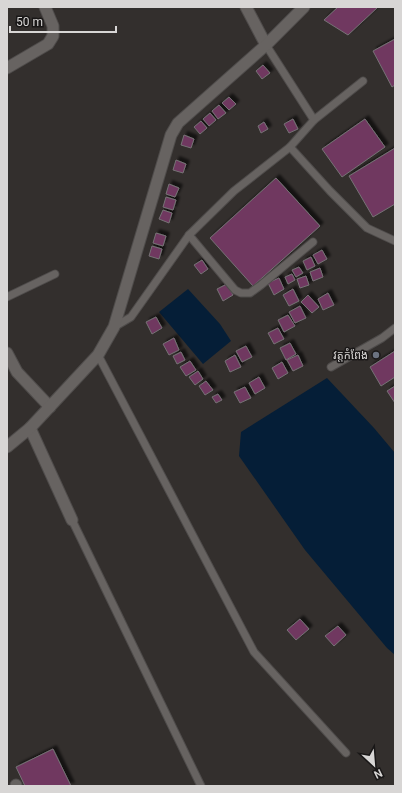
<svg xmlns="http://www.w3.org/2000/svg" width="402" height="793" font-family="Roboto,'Noto Sans Khmer',sans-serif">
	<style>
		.water { fill: #051e37 }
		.building { fill: #6f3861; stroke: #767275; filter: url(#shadow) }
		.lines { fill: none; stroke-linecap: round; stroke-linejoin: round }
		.service-casing { stroke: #4f4c4b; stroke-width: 9 }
		.minor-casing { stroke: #4f4c4b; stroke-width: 13 }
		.service { stroke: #676361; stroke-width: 7 }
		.minor { stroke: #676361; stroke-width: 11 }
		.worship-dot { fill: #6b7280; stroke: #191717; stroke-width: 1.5 }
		.labels { text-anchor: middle; stroke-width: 3; stroke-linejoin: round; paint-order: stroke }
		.poi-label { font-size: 11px; fill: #d8d6d5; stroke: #191717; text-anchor: end }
	</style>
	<defs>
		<filter id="shadow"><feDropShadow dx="3.5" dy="-3.5" stdDeviation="1" flood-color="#0009"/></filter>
	</defs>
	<rect width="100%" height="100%" fill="#332f2d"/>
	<g class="water">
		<path d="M188 289 220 324 231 341 203 364 159 312Z"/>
		<path d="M327 378 374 428 395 453V655L387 648 305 550 239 456 241 432Z"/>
	</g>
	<g class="building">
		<path d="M338 7H378L348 35 324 20Z"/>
		<path d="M395 39V85L392 87 373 51Z"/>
		<path d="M263 65 270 73 262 79 256 71Z"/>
		<path d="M229 97 236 104 229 110 222 103Z"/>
		<path d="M219 105 226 113 218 119 212 111Z"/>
		<path d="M210 113 216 120 209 126 203 119Z"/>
		<path d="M293 119 298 129 289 133 284 124Z"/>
		<path d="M365 119 385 147 342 177 322 149Z"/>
		<path d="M201 121 207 128 200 134 194 127Z"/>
		<path d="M264 122 268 129 261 133 258 126Z"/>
		<path d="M184 135 194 139 191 148 181 145Z"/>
		<path d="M395 148V204L373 217 349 176Z"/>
		<path d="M176 160 186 164 183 173 173 170Z"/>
		<path d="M276 178 320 226 253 286 210 238Z"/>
		<path d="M169 184 179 188 175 197 166 194Z"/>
		<path d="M166 197 176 200 173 210 163 207Z"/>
		<path d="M163 210 172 213 169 223 159 219Z"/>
		<path d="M156 233 166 236 163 246 153 243Z"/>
		<path d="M152 246 162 249 159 259 149 256Z"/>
		<path d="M322 250 327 259 318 264 313 255Z"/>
		<path d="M311 257 315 266 307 270 303 261Z"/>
		<path d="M202 260 208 269 201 274 194 265Z"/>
		<path d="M299 267 303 273 296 277 292 270Z"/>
		<path d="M320 268 323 277 313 281 310 272Z"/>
		<path d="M292 274 295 280 288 284 285 277Z"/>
		<path d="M306 276 309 285 300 288 297 279Z"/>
		<path d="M279 278 284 289 274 295 268 283Z"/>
		<path d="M227 284 233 295 223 301 217 289Z"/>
		<path d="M293 289 299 301 289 306 283 295Z"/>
		<path d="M328 293 334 305 323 310 318 299Z"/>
		<path d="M308 295 319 307 312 313 301 302Z"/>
		<path d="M300 306 306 318 295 323 289 312Z"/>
		<path d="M288 315 295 326 284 332 278 320Z"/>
		<path d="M156 317 162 328 152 334 146 322Z"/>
		<path d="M278 328 284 339 274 344 268 333Z"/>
		<path d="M174 338 179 350 169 355 163 344Z"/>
		<path d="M290 343 296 354 286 360 280 348Z"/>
		<path d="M246 346 252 357 242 362 236 351Z"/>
		<path d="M395 351V377L381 386 370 367Z"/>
		<path d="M181 352 185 360 177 364 173 356Z"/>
		<path d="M235 355 241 367 230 372 225 361Z"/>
		<path d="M298 355 303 366 293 371 287 360Z"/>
		<path d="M190 361 196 370 186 376 180 367Z"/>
		<path d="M282 362 288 373 278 379 272 368Z"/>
		<path d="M198 371 203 379 195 385 189 377Z"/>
		<path d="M259 377 265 388 255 394 249 383Z"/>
		<path d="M206 381 213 390 205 395 199 386Z"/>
		<path d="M395 386V403L387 391Z"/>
		<path d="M245 387 251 398 240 403 234 392Z"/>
		<path d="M218 394 222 400 216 403 212 397Z"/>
		<path d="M300 619 309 629 296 640 287 630Z"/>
		<path d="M338 626 346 635 334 646 325 636Z"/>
		<path d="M53 749 71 786H25L16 767Z"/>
	</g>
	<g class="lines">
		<defs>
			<g id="service">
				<path d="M266 45 314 120 290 147"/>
				<path d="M314 120 363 81"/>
				<path d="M189 235 235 290 241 293H250L261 285 313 242"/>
				<path d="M7 297 55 274"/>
				<path d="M114 327 131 317 189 235 234 191 290 147 330 191 367 228 395 241"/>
				<path d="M98 355 254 652 346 753"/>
				<path d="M331 367 382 338 395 328"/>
				<path d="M72 520 201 786"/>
			</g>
			<g id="minor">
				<path d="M246 7 266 45"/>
				<path d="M7 68 48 44 53 36V26L45 7"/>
				<path d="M7 353 17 372 50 407"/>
				<path d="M30 428 72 520"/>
				<path d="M7 447 30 428 98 355 114 327 171 135 178 123 266 45 304 7"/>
				<path d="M16 785V786"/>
			</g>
		</defs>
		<use href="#service" class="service-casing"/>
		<use href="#minor" class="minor-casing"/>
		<use href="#service" class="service"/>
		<use href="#minor" class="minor"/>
	</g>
	<circle class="worship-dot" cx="376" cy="355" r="4"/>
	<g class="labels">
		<g class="poi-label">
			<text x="368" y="359">វត្តកំពែង</text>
		</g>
	</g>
	<rect width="402" height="793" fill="none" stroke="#d8d6d5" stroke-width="16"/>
	<g transform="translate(374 765) rotate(154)" stroke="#191717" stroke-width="3" paint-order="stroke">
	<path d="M0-3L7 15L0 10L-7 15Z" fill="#d8d6d5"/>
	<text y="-6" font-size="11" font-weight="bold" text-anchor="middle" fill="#d8d6d5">N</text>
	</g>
	<path d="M10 26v6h106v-6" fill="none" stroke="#d8d6d5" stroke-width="2"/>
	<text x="16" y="26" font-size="12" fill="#d8d6d5" stroke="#191717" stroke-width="3" paint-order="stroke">50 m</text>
</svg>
